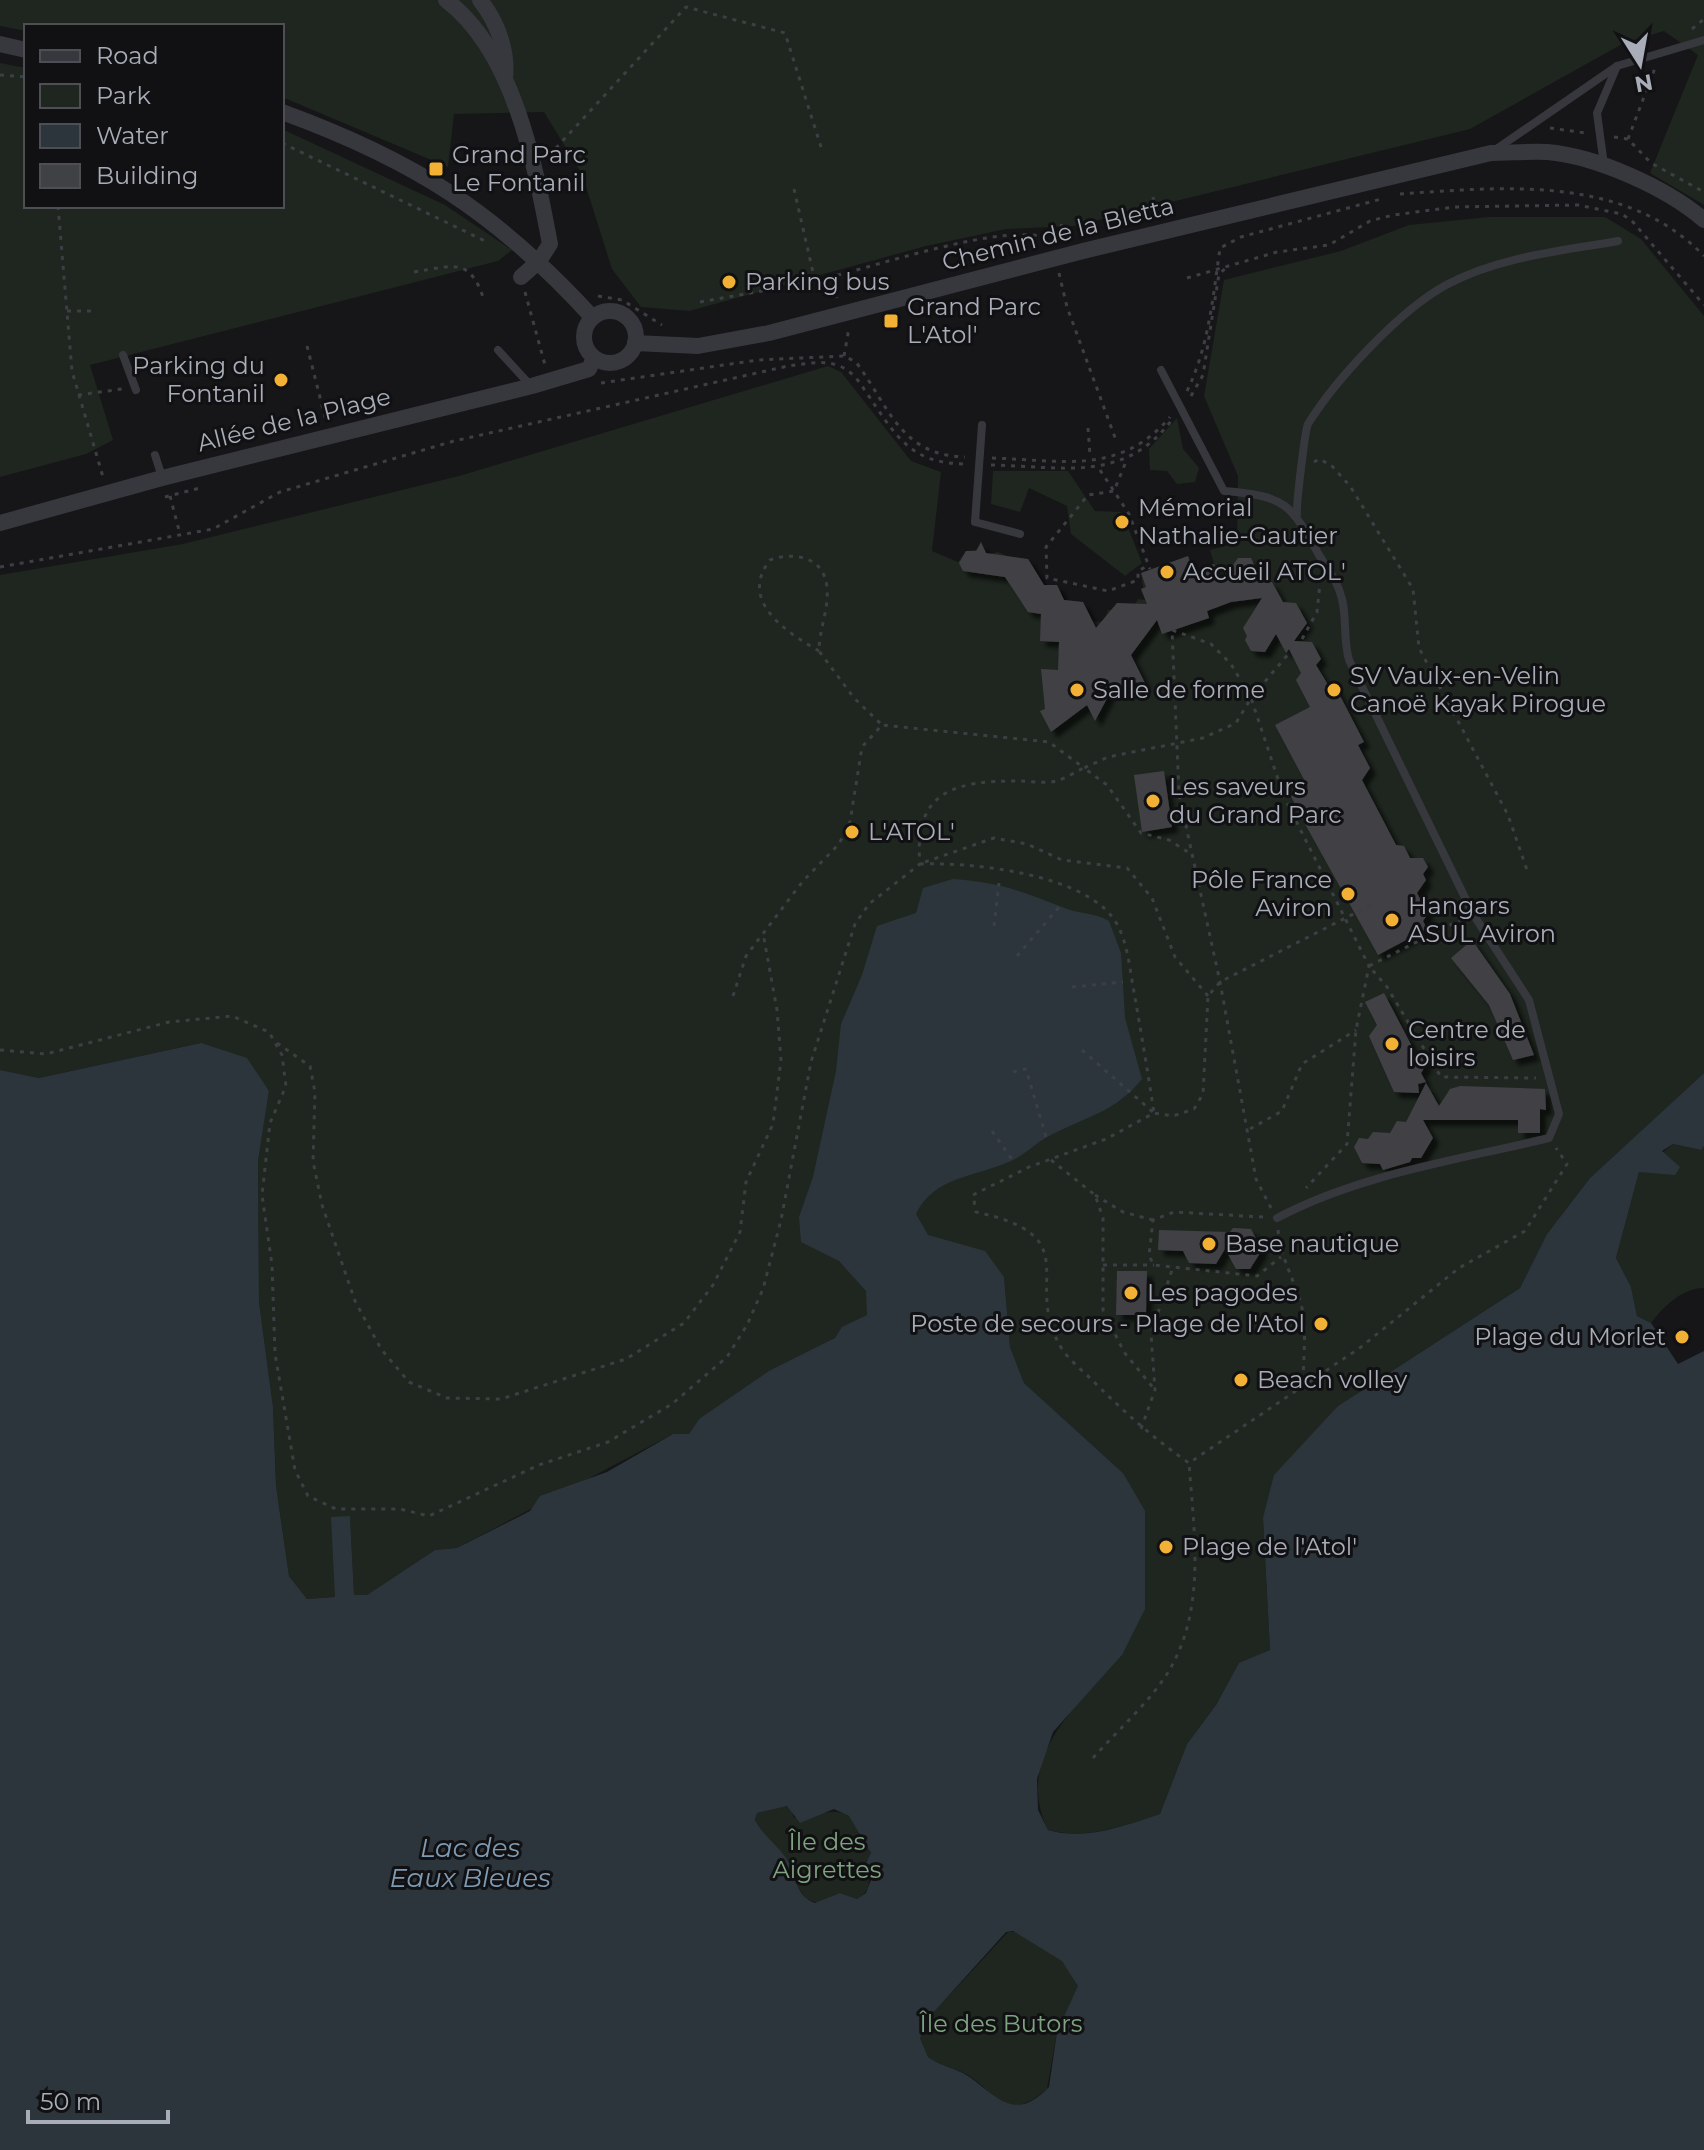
<svg xmlns="http://www.w3.org/2000/svg" width="1704" height="2150" font-family="Montserrat,sans-serif">
	<style>
		.green { fill: #1e261f }
		.water { fill: #2c353c; fill-rule: evenodd }
		.building { fill: #404145; filter: url(#shadow) }
		.lines { fill: none; stroke-linecap: round; stroke-linejoin: round }
		.path { stroke: #3d3f44; stroke-width: 3; stroke-dasharray: 4 6; stroke-linecap: butt }
		.service { stroke: #37383d; stroke-width: 8 }
		.minor { stroke: #37383d; stroke-width: 16 }
		.poi-dot { fill: #f2b134; stroke: #111113; stroke-width: 3 }
		.labels { text-anchor: middle; stroke-width: 6; stroke-linejoin: round; paint-order: stroke }
		.poi-label { font-size: 24px; fill: #a8adb8; stroke: #111113; text-anchor: start }
		.street-label { font-size: 24px; fill: #a8adb8; stroke: #111113 }
		.park-label { font-size: 24px; fill: #7fa381; stroke: #111113 }
		.water-label { font-size: 26px; font-style: italic; fill: #7f9bb3; stroke: #111113 }
	</style>
	<defs>
		<filter id="shadow"><feDropShadow dx="6" dy="6" stdDeviation="2" flood-color="#0009"/></filter>
	</defs>
	<rect width="100%" height="100%" fill="#161618"/>
	<g class="green">
		<path d="M0 0H1704V205L1650 173 1698 55 1664 31 1624 43 1470 129 1073 226 1006 229 926 246 689 311 641 307 612 269 582 174 544 112 454 114 448 167 282 97V26H26V31L0 26Z"/>
		<path d="M0 63 26 68V206H282V129L445 205 512 250 498 261 90 365 113 440 86 454 0 477Z"/>
		<path d="M1490 217H1605L1641 239 1704 316V1073L1590 1178 1547 1234 1520 1288 1338 1406 1263 1518 1270 1650 1239 1664 1216 1705 1187 1744 1160 1814C1122 1826 1087 1840 1048 1830 1013 1757 1077 1706 1122 1655L1123 1473 1024 1383 1010 1347 1004 1277C967 1288 853 1310 835 1338L699 1419 689 1434H673L457 1548 435 1550 367 1595 354 1596 350 1517 336 1597 307 1599 289 1576 276 1486 273 1407 259 1302 258 1161 269 1090 201 1043 39 1078 0 1070V575L183 544 459 476 828 366 841 372 911 461 941 472 932 551 958 562 966 551 984 549 987 555 998 552 1007 556 1010 563 1028 559 1045 586 1057 585 1064 600 1083 602 1089 615 1086 621 1104 622 1108 610H1113L1117 603 1133 607 1138 599 1145 600 1141 573 1188 556 1193 571 1214 564 1210 550 1237 543 1238 476 1204 396 1224 280 1341 251 1409 225Z"/>
		<path d="M1177 418 1183 449 1199 468 1195 482 1177 484 1167 471 1150 470 1149 449Z"/>
		<path d="M993 471H1068L1095 511 1122 512 1142 563 1125 576 1071 534 1067 506 1029 488 1020 512 991 504Z"/>
		<path d="M1673 1144 1700 1150 1704 1146V1288C1682 1288 1663 1307 1651 1323L1637 1316 1631 1287 1616 1258 1639 1172Z"/>
		<path d="M783 1806 790 1807 794 1818C839 1811 852 1800 871 1854L865 1864C869 1879 874 1889 857 1899L840 1893 817 1903 805 1898 755 1821 757 1813Z"/>
		<path d="M1008 1932C1033 1929 1072 1963 1079 1986L1057 2032 1047 2089C1004 2127 994 2088 964 2073 952 2067 939 2065 928 2057L920 2038 933 2013Z"/>
	</g>
	<path class="water" d="M953 879C997 882 1022 891 1062 907 1078 914 1093 912 1109 921L1121 953 1125 1018 1142 1079C1115 1113 1084 1117 1047 1137 1035 1144 1024 1155 1011 1161 976 1177 934 1176 916 1214L928 1235 985 1251 1004 1277 1010 1347 1024 1383 1123 1473 1145 1511V1609L1122 1655 1053 1732 1037 1779 1038 1810 1048 1830C1086 1841 1123 1826 1160 1814L1187 1744 1216 1705 1239 1663 1270 1650 1263 1518 1274 1475 1338 1406 1520 1288 1547 1234 1590 1178 1704 1073V1146L1701 1150 1673 1144 1662 1151 1680 1167 1675 1175 1639 1172 1616 1258 1631 1287 1637 1316 1651 1323 1678 1364 1704 1351V2150H0V1070L39 1078 201 1043 247 1058 269 1091 258 1161 259 1302 273 1407 276 1486 289 1576 307 1599 335 1597 331 1517 350 1516 354 1595H367L435 1550 457 1548 530 1511 540 1496 607 1472 673 1434H689L699 1419 769 1371 835 1338 842 1327 867 1315 866 1291 839 1261 801 1242 799 1217 813 1177 836 1071 841 1024 862 975 877 926 916 913 923 888ZM787 1806 800 1823 834 1809 849 1816 871 1853 865 1865 871 1880 866 1893 857 1899 840 1893 815 1903C795 1896 797 1877 788 1861 779 1846 763 1836 755 1820L757 1813ZM1013 1931 1062 1961 1078 1986 1057 2032 1049 2087C1014 2124 996 2095 968 2076 956 2068 940 2066 928 2057L920 2038 933 2013 1006 1932Z"/>
	<g class="building">
		<path d="M981 542 986 553 1028 559 1044 585H1057L1064 600 1083 602 1096 628 1117 603 1147 604 1141 589 1146 587 1141 573 1188 556 1193 571 1214 564 1222 580 1238 558H1251L1262 582H1272L1283 602 1296 603 1307 623 1294 641 1312 642 1321 659 1316 665 1330 688 1335 686 1364 742 1358 745 1370 768 1362 780 1396 845 1404 846 1410 858H1423L1428 867 1423 874 1426 880 1417 893 1428 914 1423 921 1427 929 1378 955 1300 815 1291 796 1308 787 1275 725 1310 707 1296 680 1301 673 1289 649 1286 653 1276 634 1265 652 1251 651 1245 640 1247 636 1243 628 1262 598 1231 602 1207 611 1209 618 1162 634 1157 620 1131 655 1145 683 1130 682 1111 691 1095 721 1087 705 1051 732 1040 711 1045 709 1041 669 1058 670 1059 642 1040 641 1041 614 1028 612 1005 577 963 571 959 563 966 551H976Z"/>
		<path d="M1164 771 1172 827 1142 832 1134 775Z"/>
		<path d="M1472 940 1510 994 1534 1055 1513 1060 1489 1005 1451 958Z"/>
		<path d="M1384 993 1417 1056H1421L1426 1065 1421 1073 1426 1082 1418 1084 1419 1093 1394 1092 1369 1036 1377 1025 1365 1002Z"/>
		<path d="M1426 1083 1439 1106 1450 1089 1460 1086 1545 1089 1546 1110 1540 1109V1133H1518V1120H1423L1433 1138 1421 1158H1412L1410 1162 1383 1170 1380 1164 1362 1163 1354 1147 1359 1138 1368 1139 1373 1132 1390 1133 1397 1121 1406 1122Z"/>
		<path d="M1233 1228 1251 1229 1262 1250 1250 1269H1236L1225 1249 1216 1264 1189 1263 1183 1251 1158 1250 1159 1230 1230 1232Z"/>
		<path d="M1117 1271H1147L1146 1315H1116Z"/>
	</g>
	<g class="lines">
		<g class="path">
			<path d="M1692 29 1704 19"/>
			<path d="M0 75 26 77"/>
			<path d="M1550 128 1586 133"/>
			<path d="M1614 137 1628 139 1651 163 1704 192"/>
			<path d="M1628 139 1655 68"/>
			<path d="M282 143 485 241"/>
			<path d="M554 158 556 148 686 7 785 33 822 150"/>
			<path d="M794 189 815 281"/>
			<path d="M1400 194C1503 187 1625 174 1704 256"/>
			<path d="M1153 197 1156 217"/>
			<path d="M58 206 72 371 103 477"/>
			<path d="M1060 238 1062 218"/>
			<path d="M414 272C453 266 470 256 484 300"/>
			<path d="M1059 273 1067 307 1117 443"/>
			<path d="M832 278 837 298"/>
			<path d="M1187 278 1277 252 1329 245 1370 221 1393 215 1455 207 1578 205 1622 214 1633 222 1704 305"/>
			<path d="M525 292 545 365"/>
			<path d="M598 296 622 300 662 325"/>
			<path d="M700 302C738 295 777 289 814 281 860 272 1017 216 1052 241"/>
			<path d="M67 311H95"/>
			<path d="M307 346 326 421"/>
			<path d="M844 356 849 328"/>
			<path d="M601 383 758 360 844 356 856 362C890 408 900 455 965 457"/>
			<path d="M1187 391C1209 346 1213 296 1220 248L1241 237 1381 199"/>
			<path d="M78 395 122 389"/>
			<path d="M1191 396 1203 375 1219 274 1227 267"/>
			<path d="M1088 428 1090 455"/>
			<path d="M992 458C1062 460 1120 476 1170 417"/>
			<path d="M1314 462 1319 459 1331 465 1350 486 1413 589 1419 648 1508 815 1527 870"/>
			<path d="M1125 464 1114 491 1088 495 1046 547 1047 578 1108 591 1138 580V571L1149 565"/>
			<path d="M991 465C1060 466 1123 484 1171 421"/>
			<path d="M1100 470 1129 514 1150 569"/>
			<path d="M170 496 180 534"/>
			<path d="M165 497 200 488"/>
			<path d="M0 567 213 529 280 492 454 441 788 366C804 364 822 360 837 365 849 369 858 379 864 389 895 434 908 464 967 464"/>
			<path d="M1302 639 1317 612 1320 583"/>
			<path d="M819 651C786 632 738 601 770 560 794 551 825 557 827 588 829 609 819 630 819 651L854 698 882 725"/>
			<path d="M925 862 994 838 1027 844 1062 860 1127 868 1152 898 1175 957 1208 996"/>
			<path d="M920 864C972 862 1092 874 1118 926 1128 945 1130 971 1134 992 1141 1032 1148 1073 1154 1113"/>
			<path d="M1371 905 1220 982 1208 996 1203 1094 1194 1109 1173 1116 1154 1113 1106 1139 1029 1167 973 1195 976 1212C1091 1237 1020 1281 1062 1349 1069 1360 1082 1370 1091 1379 1123 1411 1153 1438 1189 1463L1361 1347 1459 1268 1525 1231 1567 1164 1556 1148"/>
			<path d="M1462 919 1369 966 1387 987 1441 1077 1536 1078"/>
			<path d="M994 926 999 883"/>
			<path d="M1017 956 1060 906"/>
			<path d="M1072 987 1123 982"/>
			<path d="M733 996 746 956 803 881 839 844 850 822 862 747 882 725 1049 742 1084 768 1108 757 1203 738 1236 723 1251 698 1290 652"/>
			<path d="M277 1043 310 1066 315 1092 313 1161 322 1205 355 1301 381 1349 409 1382 447 1398 501 1399 626 1359 684 1323 713 1285 740 1232 746 1182 773 1124 781 1060 777 1010 763 933"/>
			<path d="M0 1050 46 1054 169 1022 232 1016 269 1032 282 1055 286 1086 270 1123 262 1195 272 1265 275 1354 295 1470 308 1496 336 1509H400L429 1516 539 1465 608 1442 672 1404 727 1357 747 1325 763 1289 781 1220 811 1062 855 924 869 904 920 864C913 790 956 781 1018 781 1030 781 1044 784 1056 781 1065 779 1075 772 1084 768L1107 785 1141 833 1169 840 1191 854"/>
			<path d="M1082 1050 1154 1113"/>
			<path d="M1013 1072 1026 1069 1046 1137"/>
			<path d="M1250 1129 1282 1111 1302 1064 1356 1030"/>
			<path d="M992 1131 1013 1161"/>
			<path d="M1051 1160 1095 1195 1103 1218V1310L1124 1352 1155 1390"/>
			<path d="M1095 1195 1123 1212 1153 1220"/>
			<path d="M1271 1208 1256 1179 1220 982 1179 794 1172 630 1211 644 1231 664 1251 698 1284 797 1369 966 1356 1030 1347 1144 1306 1188"/>
			<path d="M1263 1217 1174 1212 1153 1220 1149 1256 1154 1265 1257 1276 1281 1257"/>
			<path d="M1278 1230C1281 1260 1295 1280 1302 1308 1307 1332 1303 1361 1303 1385"/>
			<path d="M1103 1265H1154"/>
			<path d="M1141 1429 1155 1390 1151 1334 1173 1267"/>
			<path d="M1093 1758C1116 1732 1153 1699 1170 1669 1206 1607 1194 1532 1189 1463"/>
		</g>
		<g class="service">
			<path d="M1495 150 1617 66 1704 40"/>
			<path d="M1604 165 1597 113 1617 66"/>
			<path d="M498 350 531 386"/>
			<path d="M123 355 136 390"/>
			<path d="M1161 370 1224 491C1286 496 1290 503 1319 555 1328 569 1338 582 1342 599 1347 619 1343 639 1349 660L1473 914 1529 1000 1559 1114 1549 1138C1458 1160 1360 1174 1277 1218"/>
			<path d="M982 425 975 522 1020 534"/>
			<path d="M155 455 162 477"/>
			<path d="M1297 514C1296 506 1305 430 1308 424 1336 379 1399 311 1446 285 1497 257 1561 251 1618 241"/>
		</g>
		<g class="minor">
			<path d="M446 0C514 51 535 165 550 244L539 261 521 277"/>
			<path d="M480 0C498 23 508 51 505 79"/>
			<path d="M0 44 26 50"/>
			<path d="M282 112C414 160 497 213 592 317"/>
			<circle cx="610" cy="337" r="26"/>
			<path d="M635 343 698 346 769 333 1083 251 1491 153C1509 153 1529 151 1547 152 1596 156 1667 188 1704 220"/>
			<path d="M0 523 162 478 532 386 589 369 594 358"/>
		</g>
	</g>
	<g class="poi-dot">
		<rect x="428" y="161" width="16" height="16" rx="4"/>
		<circle cx="729" cy="282" r="8"/>
		<rect x="883" y="313" width="16" height="16" rx="4"/>
		<circle cx="281" cy="380" r="8"/>
		<circle cx="1122" cy="522" r="8"/>
		<circle cx="1167" cy="572" r="8"/>
		<circle cx="1077" cy="690" r="8"/>
		<circle cx="1334" cy="690" r="8"/>
		<circle cx="1153" cy="801" r="8"/>
		<circle cx="852" cy="832" r="8"/>
		<circle cx="1348" cy="894" r="8"/>
		<circle cx="1392" cy="920" r="8"/>
		<circle cx="1392" cy="1044" r="8"/>
		<circle cx="1209" cy="1244" r="8"/>
		<circle cx="1131" cy="1293" r="8"/>
		<circle cx="1321" cy="1324" r="8"/>
		<circle cx="1682" cy="1337" r="8"/>
		<circle cx="1241" cy="1380" r="8"/>
		<circle cx="1166" cy="1547" r="8"/>
	</g>
	<g class="labels">
		<g class="poi-label">
			<text x="452" y="163">Grand Parc<tspan x="452" dy="28">Le Fontanil</tspan></text>
			<text x="745" y="290">Parking bus</text>
			<text x="907" y="315">Grand Parc<tspan x="907" dy="28">L'Atol'</tspan></text>
			<text x="265" y="374" text-anchor="end">Parking du<tspan x="265" dy="28">Fontanil</tspan></text>
			<text x="1138" y="516">Mémorial<tspan x="1138" dy="28">Nathalie-Gautier</tspan></text>
			<text x="1183" y="580">Accueil ATOL'</text>
			<text x="1350" y="684">SV Vaulx-en-Velin<tspan x="1350" dy="28">Canoë Kayak Pirogue</tspan></text>
			<text x="1093" y="698">Salle de forme</text>
			<text x="1169" y="795">Les saveurs<tspan x="1169" dy="28">du Grand Parc</tspan></text>
			<text x="868" y="840">L'ATOL'</text>
			<text x="1332" y="888" text-anchor="end">Pôle France<tspan x="1332" dy="28">Aviron</tspan></text>
			<text x="1408" y="914">Hangars<tspan x="1408" dy="28">ASUL Aviron</tspan></text>
			<text x="1408" y="1038">Centre de<tspan x="1408" dy="28">loisirs</tspan></text>
			<text x="1225" y="1252">Base nautique</text>
			<text x="1147" y="1301">Les pagodes</text>
			<text x="1305" y="1332" text-anchor="end">Poste de secours - Plage de l'Atol</text>
			<text x="1666" y="1345" text-anchor="end">Plage du Morlet</text>
			<text x="1257" y="1388">Beach volley</text>
			<text x="1182" y="1555">Plage de l'Atol'</text>
		</g>
		<g class="street-label">
			<text transform="translate(1058 234) rotate(-14)" y="8">Chemin de la Bletta</text>
			<text transform="translate(294 420) rotate(-14)" y="8">Allée de la Plage</text>
		</g>
		<g class="park-label">
			<text x="827" y="1850">Île des<tspan x="827" dy="28">Aigrettes</tspan></text>
			<text x="1001" y="2032">Île des Butors</text>
		</g>
		<g class="water-label">
			<text x="470" y="1857">Lac des<tspan x="470" dy="30">Eaux Bleues</tspan></text>
		</g>
	</g>
	<rect x="24" y="24" width="260" height="184" fill="#111113" stroke="#4d4f55" stroke-width="2"/>
	<rect x="40" y="50" width="40" height="12" fill="#37383d" stroke="#4d4f55" stroke-width="2"/>
	<text x="96" y="64" font-size="24" fill="#a8adb8">Road</text>
	<rect x="40" y="84" width="40" height="24" fill="#1e261f" stroke="#4d4f55" stroke-width="2"/>
	<text x="96" y="104" font-size="24" fill="#a8adb8">Park</text>
	<rect x="40" y="124" width="40" height="24" fill="#2c353c" stroke="#4d4f55" stroke-width="2"/>
	<text x="96" y="144" font-size="24" fill="#a8adb8">Water</text>
	<rect x="40" y="164" width="40" height="24" fill="#404145" stroke="#4d4f55" stroke-width="2"/>
	<text x="96" y="184" font-size="24" fill="#a8adb8">Building</text>
	<g transform="translate(1640 64) rotate(169)" stroke="#111113" stroke-width="6" paint-order="stroke">
	<path d="M0-6L14 30L0 20L-14 30Z" fill="#a8adb8"/>
	<text y="-12" font-size="22" font-weight="bold" text-anchor="middle" fill="#a8adb8">N</text>
	</g>
	<path d="M28 2110v12h140v-12" fill="none" stroke="#a8adb8" stroke-width="4"/>
	<text x="40" y="2110" font-size="24" fill="#a8adb8" stroke="#111113" stroke-width="6" paint-order="stroke">50 m</text>
</svg>
